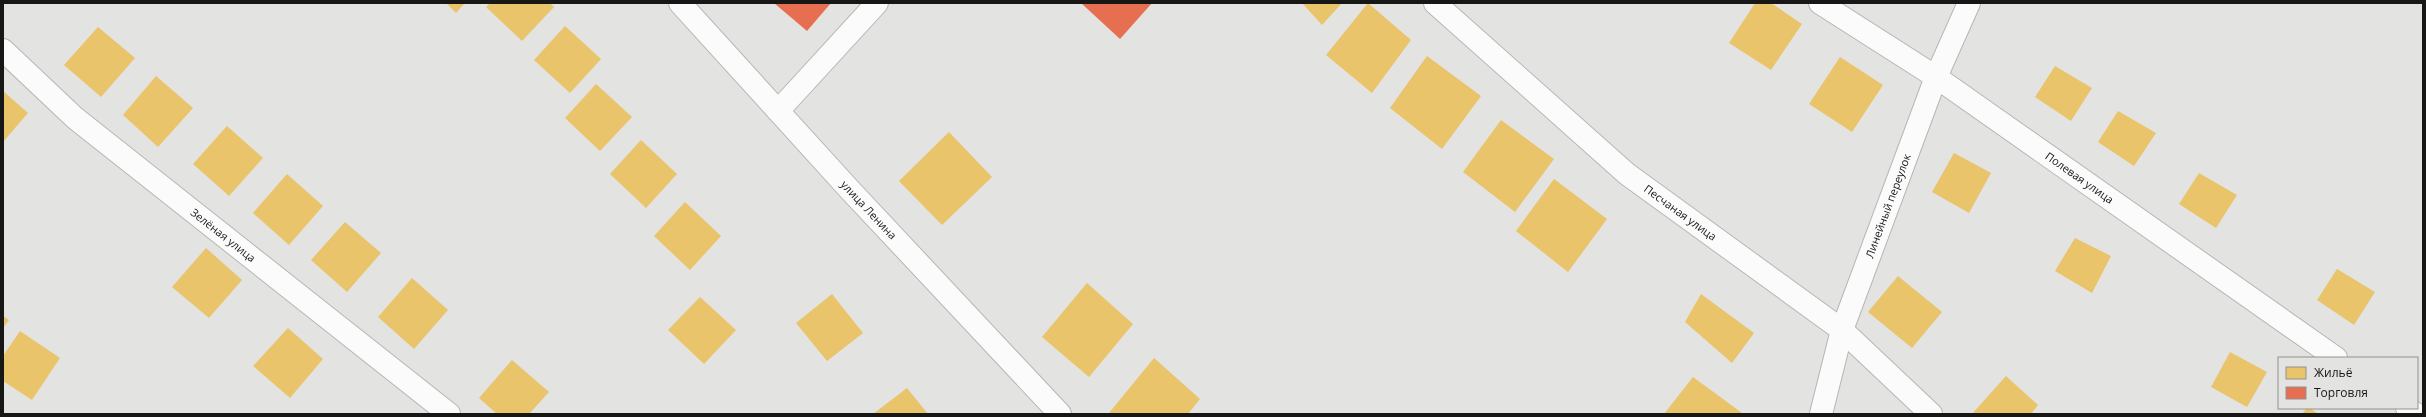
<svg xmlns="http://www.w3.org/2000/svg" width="2426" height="417" font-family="'Open Sans',sans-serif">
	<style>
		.homes { fill: #e9c46a }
		.shops { fill: #e76f51 }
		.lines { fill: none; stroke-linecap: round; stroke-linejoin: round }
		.minor-casing { stroke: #b6b6b5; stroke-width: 24 }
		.minor { stroke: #fbfbfb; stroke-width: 22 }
		.labels { text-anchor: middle; stroke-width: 4; stroke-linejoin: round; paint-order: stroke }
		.street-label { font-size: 11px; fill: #171716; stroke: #e3e4e1 }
	</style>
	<rect width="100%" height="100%" fill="#e3e3e2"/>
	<g class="homes">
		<path d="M446 3H465L456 13Z"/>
		<path d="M490 3H550L554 7 522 41 486 7Z"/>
		<path d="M1302 3H1342L1322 25Z"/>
		<path d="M1368 3 1411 40 1372 93 1326 55Z"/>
		<path d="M1755 3H1771L1802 24 1771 70 1729 43Z"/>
		<path d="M565 26 601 59 570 93 534 60Z"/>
		<path d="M98 27 135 58 101 97 64 65Z"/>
		<path d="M1427 56 1481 96 1442 149 1390 108Z"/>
		<path d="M1840 57 1883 85 1852 132 1809 104Z"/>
		<path d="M2055 66 2092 88 2071 121 2035 97Z"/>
		<path d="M156 76 193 108 158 147 123 115Z"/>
		<path d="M596 84 632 117 600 151 565 118Z"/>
		<path d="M3 91 28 113 3 142Z"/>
		<path d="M2118 111 2156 133 2134 166 2098 142Z"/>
		<path d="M1501 120 1554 159 1515 212 1463 172Z"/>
		<path d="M227 126 263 158 229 196 193 164Z"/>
		<path d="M949 132 992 177 942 225 899 181Z"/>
		<path d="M641 140 677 174 646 208 610 174Z"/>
		<path d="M1954 153 1991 173 1969 213 1932 192Z"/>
		<path d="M2199 173 2237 195 2216 228 2179 204Z"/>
		<path d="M287 174 323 206 289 245 253 213Z"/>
		<path d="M1554 179 1607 219 1568 272 1516 231Z"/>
		<path d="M685 202 721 236 690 270 654 236Z"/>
		<path d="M345 222 381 253 347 292 311 260Z"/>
		<path d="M2075 238 2111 256 2092 293 2055 271Z"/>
		<path d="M206 248 242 280 209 318 172 287Z"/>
		<path d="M2337 269 2375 292 2354 325 2317 300Z"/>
		<path d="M1898 276 1942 312 1912 348 1868 312Z"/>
		<path d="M412 278 448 310 414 349 378 317Z"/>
		<path d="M1087 283 1133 324 1089 377 1042 337Z"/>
		<path d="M832 294 863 333 827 361 796 323Z"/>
		<path d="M1701 294 1754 333 1732 363 1685 322Z"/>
		<path d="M700 297 736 330 704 364 668 330Z"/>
		<path d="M3 316 9 320 3 328Z"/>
		<path d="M288 328 323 359 290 398 253 366Z"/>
		<path d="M20 331 60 358 32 400 3 381V356Z"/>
		<path d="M2230 352 2267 372 2247 407 2211 387Z"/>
		<path d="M1154 358 1200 399 1188 414H1110L1109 413Z"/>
		<path d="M512 360 549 392 529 414H497L479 398Z"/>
		<path d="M2006 376 2038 405 2031 414H1972Z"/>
		<path d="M1693 377 1742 413 1741 414H1664Z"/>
		<path d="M907 388 928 414H873Z"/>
		<path d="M2307 408H2310L2318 414H2302Z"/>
	</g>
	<g class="shops">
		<path d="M774 3H831L807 31Z"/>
		<path d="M1081 3H1152L1120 39Z"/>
	</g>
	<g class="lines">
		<defs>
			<g id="minor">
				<path id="s1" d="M680 3 849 189 1060 414"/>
				<path id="s2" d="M1435 3 1627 174 1842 330 1931 414"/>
				<path id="s3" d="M1820 3 1936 77 2336 358"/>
				<path id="s4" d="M3 50 75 118 449 414"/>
				<path d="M778 111 877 3"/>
				<path d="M2407 408 2416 414"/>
				<path id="s5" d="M1821 414 1842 330 1936 77 1969 3"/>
			</g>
		</defs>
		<use href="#minor" class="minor-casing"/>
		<use href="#minor" class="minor"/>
	</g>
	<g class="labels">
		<g class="street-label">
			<text dy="4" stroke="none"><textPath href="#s3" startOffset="313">Полевая улица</textPath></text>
			<text dy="4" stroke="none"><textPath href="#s5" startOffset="219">Линейный переулок</textPath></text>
			<text dy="4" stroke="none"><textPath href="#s1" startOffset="280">улица Ленина</textPath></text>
			<text dy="4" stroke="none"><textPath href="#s2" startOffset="323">Песчаная улица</textPath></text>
			<text dy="4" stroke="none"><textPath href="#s4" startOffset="288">Зелёная улица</textPath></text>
		</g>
	</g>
	<rect width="2426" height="417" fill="none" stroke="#171716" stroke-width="8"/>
	<rect x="2278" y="357" width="140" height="52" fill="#e3e4e1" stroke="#919290"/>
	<rect x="2286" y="367" width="20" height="12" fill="#e9c46a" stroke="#919290"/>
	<text x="2314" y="377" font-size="12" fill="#171716">Жильё</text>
	<rect x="2286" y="387" width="20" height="12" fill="#e76f51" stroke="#919290"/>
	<text x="2314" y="397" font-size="12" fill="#171716">Торговля</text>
</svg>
